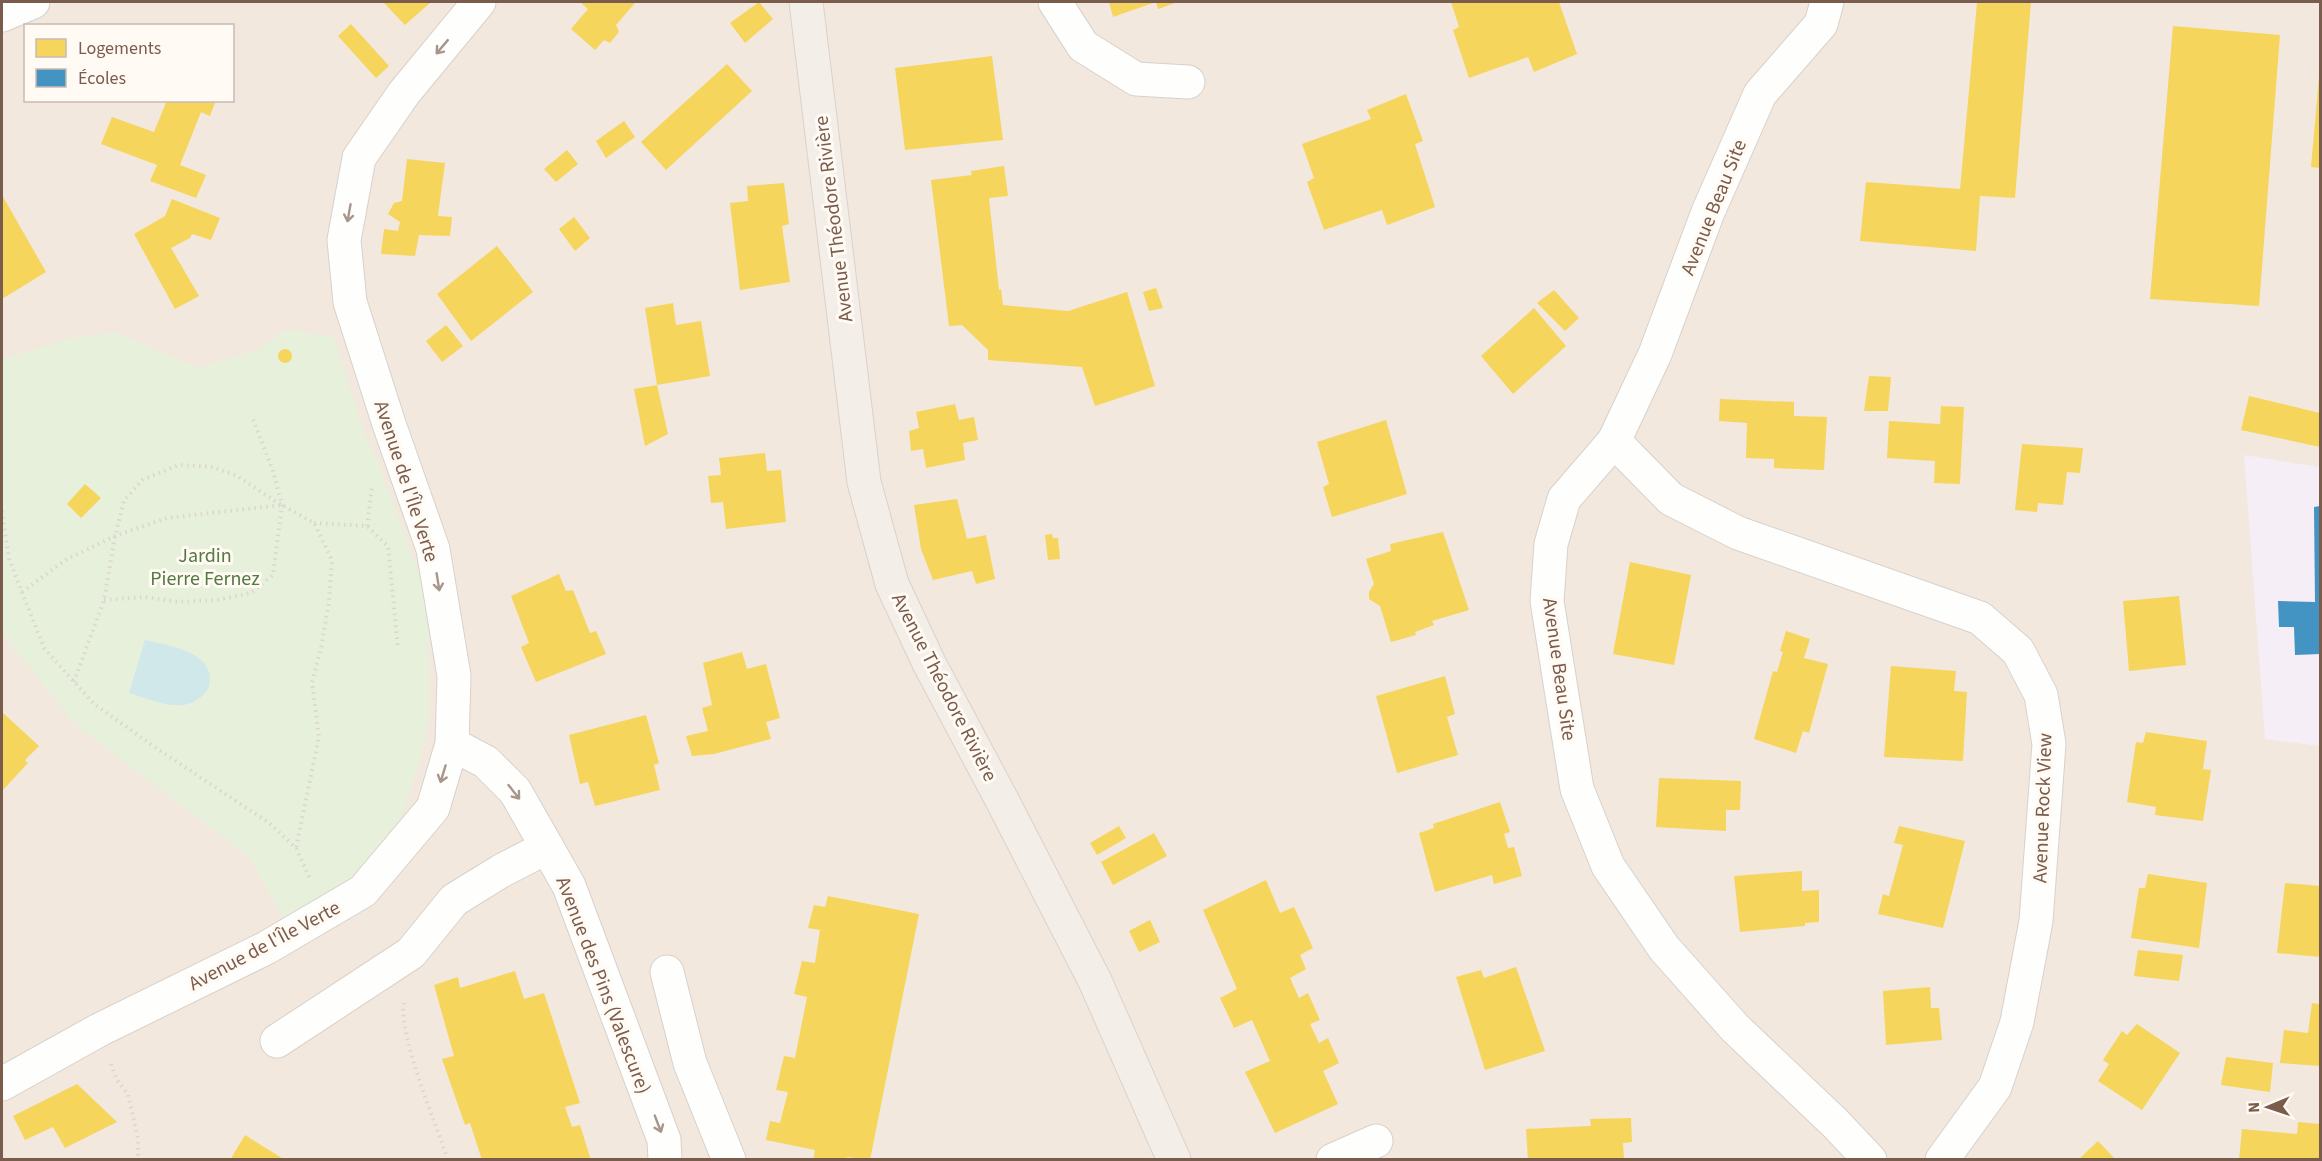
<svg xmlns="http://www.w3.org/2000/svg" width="2322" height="1161" font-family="'Source Sans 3',sans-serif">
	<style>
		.residential { fill: #f2e8de; fill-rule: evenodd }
		.education { fill: #f6eef6 }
		.green { fill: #e7f0db }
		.water { fill: #d0e8ea }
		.homes { fill: #f6d55c }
		.schools { fill: #4393c3 }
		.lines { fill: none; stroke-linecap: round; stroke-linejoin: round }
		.minor-casing { stroke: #d7d1cb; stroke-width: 35 }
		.major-casing { stroke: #dad1cc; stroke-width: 35 }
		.path { stroke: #dcd5d0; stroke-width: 4; stroke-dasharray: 1.5 4.5; stroke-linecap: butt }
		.minor { stroke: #fefefd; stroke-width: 33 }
		.major { stroke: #f3eee8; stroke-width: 33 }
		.oneway { stroke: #a8958b }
		.labels { text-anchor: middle; stroke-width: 6; stroke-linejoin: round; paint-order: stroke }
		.street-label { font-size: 20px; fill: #7a5c4d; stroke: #fffaf3 }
		.park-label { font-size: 20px; fill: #537a41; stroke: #fffaf3 }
	</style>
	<rect width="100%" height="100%" fill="#f9f5f0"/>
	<path class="residential" d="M2 2H2320V1159H2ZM26 26H232V100H26Z"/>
	<path class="education" d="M2244 455 2320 467V746L2265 739Z"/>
	<path class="green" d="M285 330 333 336 364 431 381 470 419 574 428 626 429 720 420 760 402 816 376 851 344 884 284 917 248 856 76 725 2 633V360L67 339 115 332 198 368 260 349Z"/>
	<path class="water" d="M145 640C166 645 218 652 209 686 207 694 196 702 188 704 170 709 147 698 129 693Z"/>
	<g class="homes">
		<path d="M383 2H431L405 25Z"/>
		<path d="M580 2H634L635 3 616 25 619 32 610 43 604 40 595 50 571 29 588 9Z"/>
		<path d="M759 2 773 19 745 43 730 23Z"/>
		<path d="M1109 2H1178L1158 9 1156 2 1113 17Z"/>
		<path d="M1451 2H1559L1577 54 1534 72 1528 57 1469 78 1453 30 1459 27Z"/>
		<path d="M1977 2H2031L2015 198 1980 196 1976 251 1860 241 1866 182 1960 189Z"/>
		<path d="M351 24 389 66 376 78 338 36Z"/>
		<path d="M2173 26 2280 35 2259 306 2150 299Z"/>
		<path d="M992 56 1003 140 905 150 895 68Z"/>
		<path d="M727 64 752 91 666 170 641 142Z"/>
		<path d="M2319 77H2320V168L2311 167Z"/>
		<path d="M1406 94 1423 141 1415 144 1435 207 1387 225 1382 210 1324 230 1307 182 1314 178 1302 144 1371 119 1367 110Z"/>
		<path d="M167 100H216L210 116 201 112 180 165 206 175 196 198 150 181 157 165 101 144 112 117 154 132Z"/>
		<path d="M624 121 635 137 606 158 596 141Z"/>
		<path d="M567 150 578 164 556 182 544 169Z"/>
		<path d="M407 159 445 163 438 216 452 217 450 236 419 235 415 256 381 254 384 229 398 231 400 222 388 214 394 203 402 201Z"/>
		<path d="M1004 166 1008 196 989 198 999 290 1001 289 1003 305 1068 311 1127 292 1155 386 1095 406 1082 367 988 360V350L962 325 949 326 931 180 972 175 971 171Z"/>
		<path d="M784 183 789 224 782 226 790 282 740 290 730 203 748 201 747 186Z"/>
		<path d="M2 195 46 272 2 299Z"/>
		<path d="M172 199 220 218 211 240 192 234 190 238 171 248 199 296 175 309 134 234 165 216Z"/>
		<path d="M574 217 590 238 575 251 559 229Z"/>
		<path d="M497 246 533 292 471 341 437 294Z"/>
		<path d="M1156 288 1163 308 1149 311 1143 292Z"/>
		<path d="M1554 290 1579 318 1565 331 1537 303Z"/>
		<path d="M673 303 676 325 701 321 710 376 657 385 645 308Z"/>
		<path d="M1534 308 1566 346 1513 394 1481 356Z"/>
		<path d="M446 325 463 346 442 362 426 341Z"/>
		<circle cx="285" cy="356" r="7"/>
		<path d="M1869 376 1891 377 1888 411H1864Z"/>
		<path d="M657 385 668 434 645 446 634 389Z"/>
		<path d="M2249 396 2320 413V447L2241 430Z"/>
		<path d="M1720 399 1794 402V416L1827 417 1824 470 1774 468V459L1746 458 1747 423 1719 421Z"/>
		<path d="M955 404 959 420 974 417 978 440 963 443 965 460 926 468 923 449 911 451 909 431 919 428 916 412Z"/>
		<path d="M1941 406 1964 407 1960 484 1934 483 1935 461 1887 458 1889 421 1940 424Z"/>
		<path d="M1386 420 1407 494 1332 517 1323 487 1329 484 1317 442Z"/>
		<path d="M2022 444 2083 448 2080 473 2067 472 2063 505 2038 503 2037 512 2015 510Z"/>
		<path d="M765 453 767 471 781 470 786 522 726 529 723 502 711 503 708 476 721 475 719 458Z"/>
		<path d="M85 484 101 498 81 518 67 504Z"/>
		<path d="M957 499 967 539 986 535 995 579 976 584 972 571 933 580 921 549 914 505Z"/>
		<path d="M1443 532 1469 610 1432 621 1434 625 1415 632 1416 635 1391 642 1380 606 1369 599V592L1374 584 1366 559 1391 551 1390 544Z"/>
		<path d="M1052 534 1053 538H1058L1060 559 1048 560 1045 535Z"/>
		<path d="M1630 562 1691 575 1674 665 1613 654Z"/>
		<path d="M559 574 566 591 573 590 590 633 596 631 606 654 536 682 521 647 529 643 511 596Z"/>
		<path d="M2179 596 2186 665 2129 671 2123 601Z"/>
		<path d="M1786 631 1810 639 1804 658 1828 664 1809 733 1803 731 1796 753 1754 739 1773 671 1777 672 1783 652 1780 651Z"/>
		<path d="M742 652 747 669 766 664 780 718 766 722 771 739 714 754 692 756 686 736 708 731 702 708 712 705 703 663Z"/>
		<path d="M1891 666 1956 671 1954 691 1967 692 1963 761 1884 757Z"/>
		<path d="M1445 676 1455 714 1447 717 1458 755 1397 773 1376 696Z"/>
		<path d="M2 712 39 746 25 760 28 763 2 791Z"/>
		<path d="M646 715 659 763 654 765 660 790 595 806 588 782 580 784 569 735Z"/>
		<path d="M2146 732 2207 741 2203 769 2211 770 2203 821 2155 815 2156 807 2127 802 2136 742 2143 743Z"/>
		<path d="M1659 778 1741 781 1740 810H1726V831L1656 827Z"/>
		<path d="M1500 802 1510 832 1504 834 1508 848 1514 847 1522 876 1494 884 1492 875 1435 892 1419 833 1434 828 1433 824Z"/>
		<path d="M1119 826 1126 838 1097 855 1090 843Z"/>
		<path d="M1899 826 1965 841 1943 928 1878 914 1883 894 1889 896 1903 845 1894 843Z"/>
		<path d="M1154 833 1167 856 1113 885 1101 862Z"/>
		<path d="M1802 871V891L1819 890V922L1805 923V926L1740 932 1734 876Z"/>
		<path d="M2148 874 2207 883 2199 948 2131 938 2139 888H2145Z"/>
		<path d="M1266 880 1280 913 1294 907 1313 948 1300 955 1306 969 1290 978 1299 998 1308 993 1320 1020 1310 1024 1319 1043 1328 1038 1339 1063 1323 1071 1338 1104 1275 1133 1245 1072 1270 1061 1252 1020 1234 1028 1220 998 1237 989 1203 910Z"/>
		<path d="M2285 883 2320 886V957L2277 953Z"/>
		<path d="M828 896 919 914 870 1160 847 1157V1160H813L815 1150 766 1140 770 1121 780 1123 788 1092 776 1090 784 1056 795 1058 807 997 794 994 802 961 815 963 820 930 808 928 814 905 825 907Z"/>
		<path d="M1150 920 1160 942 1139 952 1129 931Z"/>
		<path d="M2138 950 2183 955 2179 981 2134 976Z"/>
		<path d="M1516 967 1545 1051 1485 1070 1456 977 1481 970 1484 978Z"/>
		<path d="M515 971 524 999 544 993 580 1103 565 1107 572 1127 580 1125 591 1160H482L470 1123 465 1125 442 1059 454 1056 434 985 458 977 460 988Z"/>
		<path d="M1930 987 1931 1008H1939L1942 1040 1886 1045 1883 991Z"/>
		<path d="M2312 1003 2320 1004V1066L2280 1063 2284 1030 2308 1033Z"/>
		<path d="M2137 1024 2180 1053 2142 1110 2098 1081 2109 1064 2103 1060 2122 1031 2127 1035Z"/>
		<path d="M2226 1057 2273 1063 2270 1092 2221 1085Z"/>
		<path d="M77 1084 117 1122 65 1148 53 1127 25 1140 13 1116Z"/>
		<path d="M1631 1118 1632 1142 1623 1143 1624 1160H1528L1526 1129 1591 1126 1590 1119Z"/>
		<path d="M2298 1122 2320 1124V1160H2239L2242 1129 2297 1134Z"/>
		<path d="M245 1135 285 1160H230Z"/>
		<path d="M2098 1141 2116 1160H2078Z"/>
	</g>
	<path class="schools" d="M2320 506V654L2295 655 2294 627H2279L2278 601 2315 602 2314 507Z"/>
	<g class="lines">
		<defs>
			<g id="minor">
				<path d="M1055 2 1083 46 1136 79 1188 82"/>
				<path d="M1827 2 1821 24 1760 94 1708 212 1655 354 1614 441 1564 499 1551 544 1547 601 1577 789 1608 866 1664 948 1735 1028 1835 1123 1870 1160"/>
				<path d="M2 15 33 2"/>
				<path d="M1614 441 1671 499 1738 533 1980 618 2018 651 2041 695 2049 744 2036 921 2017 1022 1995 1087 1942 1160"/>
				<path d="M452 744 486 762 515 791 569 886 664 1140 665 1160"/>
				<path d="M667 972 690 1063 729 1160"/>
				<path d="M277 1041 411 953 454 900 501 871 547 847"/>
				<path d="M2 1084 99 1030 266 948 363 891 433 808 452 744 454 676 433 549 389 424 350 302 344 240 359 158 404 93 479 2"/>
				<path d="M1333 1160 1376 1141"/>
			</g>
			<path id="major" d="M806 2 864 482 892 584 929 663 1003 802 1095 981 1174 1160"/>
		</defs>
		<use href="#minor" class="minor-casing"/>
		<use href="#major" class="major-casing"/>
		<g class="path">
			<path d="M2 511 9 559 44 648 94 704 156 748 269 823 296 848 311 881"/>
			<path d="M314 523 367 526 388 546 398 648"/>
			<path d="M367 526 372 488"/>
			<path d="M22 592 67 559 115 536 167 518 282 505 314 523 332 560 329 602 321 648 312 682 319 737 296 848"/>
			<path d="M104 600 144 597 179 602 217 600 251 593 273 575 282 505 272 468 252 417"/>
			<path d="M74 682 104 600 115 536 124 501 142 480 179 465 213 467 237 476 281 505"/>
			<path d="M404 1003C398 1034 436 1125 448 1160"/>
			<path d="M111 1064 117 1080 128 1094 138 1139V1160"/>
		</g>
		<use href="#minor" class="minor"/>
		<use href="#major" class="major"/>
	</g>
	<defs><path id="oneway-shaft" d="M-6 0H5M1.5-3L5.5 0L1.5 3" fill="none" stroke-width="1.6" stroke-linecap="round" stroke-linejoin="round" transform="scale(1.5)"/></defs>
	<g class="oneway">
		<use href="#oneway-shaft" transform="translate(442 47) rotate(130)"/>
		<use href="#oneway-shaft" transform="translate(349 213) rotate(100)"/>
		<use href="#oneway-shaft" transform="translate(438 582) rotate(81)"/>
		<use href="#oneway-shaft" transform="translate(443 774) rotate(107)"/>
		<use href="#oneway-shaft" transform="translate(514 792) rotate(52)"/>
		<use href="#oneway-shaft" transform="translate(658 1124) rotate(69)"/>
	</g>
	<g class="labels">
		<g class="street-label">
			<text transform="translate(1713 207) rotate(-68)" y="7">Avenue Beau Site</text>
			<text transform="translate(833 219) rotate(-97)" y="7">Avenue Théodore Rivière</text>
			<text transform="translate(407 481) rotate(72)" y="7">Avenue de l'Île Verte</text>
			<text transform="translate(1560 669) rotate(82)" y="7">Avenue Beau Site</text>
			<text transform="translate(945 687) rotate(63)" y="7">Avenue Théodore Rivière</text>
			<text transform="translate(2042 808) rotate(-88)" y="7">Avenue Rock View</text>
			<text transform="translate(264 945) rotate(-28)" y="7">Avenue de l'Île Verte</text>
			<text transform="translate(604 985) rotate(69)" y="7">Avenue des Pins (Valescure)</text>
		</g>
		<g class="park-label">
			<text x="205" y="562">Jardin<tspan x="205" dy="23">Pierre Fernez</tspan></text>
		</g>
	</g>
	<rect width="2322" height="1161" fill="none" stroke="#7a5c4d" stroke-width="6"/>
	<rect x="24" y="24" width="210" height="78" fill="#fffaf3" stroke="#cabbb1" stroke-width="1.5"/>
	<rect x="36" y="39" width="30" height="18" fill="#f6d55c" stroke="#cabbb1" stroke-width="1.5"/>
	<text x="78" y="54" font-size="18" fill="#7a5c4d">Logements</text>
	<rect x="36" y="69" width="30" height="18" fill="#4393c3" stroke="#cabbb1" stroke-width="1.5"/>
	<text x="78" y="84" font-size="18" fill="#7a5c4d">Écoles</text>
	<g transform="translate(2268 1107) rotate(268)" stroke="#fffaf3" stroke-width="4.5" paint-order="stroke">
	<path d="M0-4.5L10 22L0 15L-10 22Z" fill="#7a5c4d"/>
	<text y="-9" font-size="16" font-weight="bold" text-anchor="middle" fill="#7a5c4d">N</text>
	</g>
</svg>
